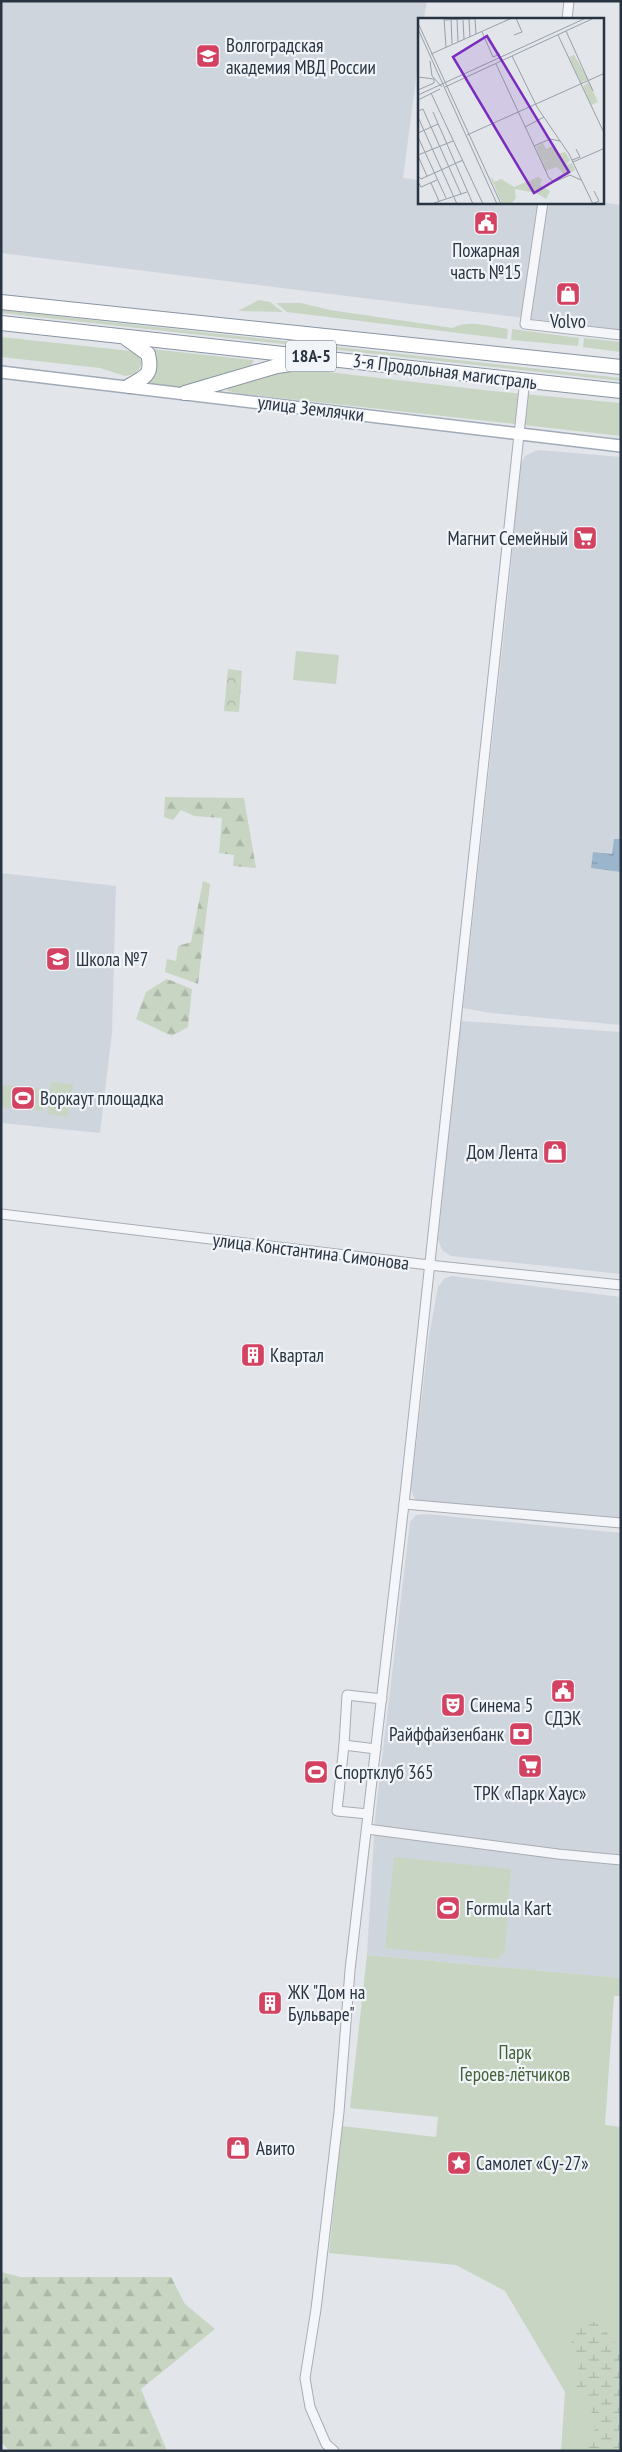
<svg xmlns="http://www.w3.org/2000/svg" width="622" height="2452" font-family="'PT Sans Narrow',sans-serif">
	<style>
		.built { fill: #cfd5dd }
		.green { fill: #c8d5c2 }
		.forest { fill: url(#forest-firs) }
		.wetland { fill: url(#wetland-marsh) }
		.park { fill: url(#park-crowns) }
		.water { fill: url(#water-ripples) }
		.lines { fill: none; stroke-linecap: round; stroke-linejoin: round }
		.minor-casing { stroke: #a7adb5; stroke-width: 11 }
		.major-casing { stroke: #a0abb7; stroke-width: 14 }
		.highway-casing { stroke: #8894a2; stroke-width: 16 }
		.minor { stroke: #f5f6f9; stroke-width: 9 }
		.major { stroke: #fff; stroke-width: 11 }
		.highway { stroke: #fff; stroke-width: 14 }
		.labels { text-anchor: middle; stroke-width: 4.5; stroke-linejoin: round; paint-order: stroke }
		.shield { fill: #f1f4f8; stroke: #656e79; stroke-width: 1 }
		.shield-label { font-size: 18px; font-weight: bold; fill: #293443 }
		.poi-label { font-size: 19px; fill: #293443; stroke: #f1f4f8; text-anchor: start }
		.street-label { font-size: 19px; fill: #293443; stroke: #f1f4f8 }
		.park-label { font-size: 19px; fill: #406035; stroke: #f1f4f8 }
		.inset-road { fill: none; stroke: #989fa8; stroke-width: 1 }
		.view { fill: #7b2cbf; fill-opacity: 0.15; stroke: #7b2cbf; stroke-width: 2.5 }
		.inset-edge { fill: none; stroke: #293443; stroke-width: 2.5 }
	</style>
	<defs>
		<pattern id="forest-firs" width="22" height="20" patternUnits="userSpaceOnUse" patternTransform="scale(1.25)"><rect width="22" height="20" fill="#c8d5c2"/><path d="M5 1l3.5 6h-7zM16 11l3.5 6h-7z" fill="#acb7a8"/></pattern>
		<pattern id="wetland-marsh" width="20" height="14" patternUnits="userSpaceOnUse" patternTransform="scale(1.25)"><rect width="20" height="14" fill="#c8d5c2"/><path d="M1 5h8M5 5V1M11 12h8M15 12V8" fill="none" stroke="#acb7a8"/></pattern>
		<pattern id="park-crowns" width="20" height="18" patternUnits="userSpaceOnUse" patternTransform="scale(1.25)"><rect width="20" height="18" fill="#c8d5c2"/><path d="M2 6a3 3 0 1 1 6 0M12 15a3 3 0 1 1 6 0" fill="none" stroke="#acb7a8"/></pattern>
		<pattern id="water-ripples" width="26" height="14" patternUnits="userSpaceOnUse" patternTransform="scale(1.25)"><rect width="26" height="14" fill="#9bb6cc"/><path d="M2 4q2-2 4 0t4 0M15 11q2-2 4 0t4 0" fill="none" stroke="#7e95a7"/></pattern>
	</defs>
	<rect width="100%" height="100%" fill="#e2e6eb"/>
	<g class="built">
		<path d="M1 1H427L424 19H420L419 57 403 178 419 180 420 202H601L621 205V330L1 253Z"/>
		<path d="M538 450 621 457V1025L491 1013 463 1008 510 578 519 467 525 456Z"/>
		<path d="M1 873 116 886 112 1032 100 1133 1 1123Z"/>
		<path d="M461 1021 621 1032V1274L451 1256 442 1250 438 1239Z"/>
		<path d="M452 1276 621 1297V1521L417 1501 414 1498 411 1489 429 1336 438 1287 445 1278Z"/>
		<path d="M426 1514 621 1533V1978L367 1955 375 1818 410 1522 416 1515Z"/>
	</g>
	<g class="green">
		<path d="M259 300 270 302 283 312 238 311Z"/>
		<path d="M276 303H301L330 310 453 328C467 319 492 327 508 329L507 339 287 312Z"/>
		<path d="M1 310 621 378V381L1 313Z"/>
		<path d="M512 329 579 338 578 346 511 340Z"/>
		<path d="M1 337 131 351 139 355 142 364 136 374 125 376 100 368 1 357Z"/>
		<path d="M584 338 621 342V352L583 347Z"/>
		<path d="M151 349 252 360 254 361 250 367 180 387 144 383C151 371 160 362 151 349Z"/>
		<path d="M279 369H302L492 391 621 403V436L237 393 228 391 227 389 229 385Z"/>
		<path d="M296 651 339 655 336 684 293 680Z"/>
		<path d="M51 1082 73 1084 68 1117 47 1114Z"/>
		<path d="M1 1085 45 1089 43 1111 1 1107Z"/>
		<path d="M394 1857 511 1869 505 1948 504 1954 497 1959 385 1948Z"/>
		<path d="M367 1955 621 1978V1996H614L605 2125 621 2127V2451H561L565 2392 505 2291 456 2265 329 2253 342 2126 436 2137 438 2117 350 2108Z"/>
	</g>
	<g class="forest">
		<path d="M165 797 244 798 256 868 233 866 234 855 219 853 222 818 194 816 181 810 173 820 164 817Z"/>
		<path d="M203 881 210 884 198 984 165 972 167 959 176 961 178 946 191 942Z"/>
		<path d="M167 979 192 989 188 1027 172 1036 136 1019 146 992Z"/>
		<path d="M1 2272 21 2277H171L185 2304 215 2329 141 2389 167 2451H10L1 2442Z"/>
	</g>
	<path class="wetland" d="M582 2322H595L614 2339 616 2347 621 2348V2451H588V2435L595 2430C591 2414 592 2396 577 2387 575 2380 576 2378 578 2371 580 2361 574 2349 570 2339Z"/>
	<path class="park" d="M228 669 242 671 239 712 224 711Z"/>
	<path class="water" d="M614 839H621V872L591 868 593 852 612 854Z"/>
	<g class="lines">
		<defs>
			<g id="minor">
				<path d="M567 19 569 1"/>
				<path d="M543 202 525 324 621 335"/>
				<path d="M1 1214 429 1265 621 1285"/>
				<path d="M404 1504 621 1523"/>
				<path d="M344 1745 347 1695 382 1699"/>
				<path d="M368 1814 337 1811 344 1745 376 1749"/>
				<path d="M367 1829 558 1854 621 1860"/>
				<path d="M334 2451 326 2444 310 2407 305 2378 316 2309 339 2112 350 1970 404 1504 524 388 523 383 519 380"/>
			</g>
			<path id="major" d="M1 372 621 446"/>
			<g id="highway">
				<path d="M1 302 621 367"/>
				<path d="M1 323 621 391"/>
				<path d="M127 339 148 354C153 375 146 376 129 386"/>
				<path d="M185 393 277 366 312 361"/>
			</g>
		</defs>
		<use href="#minor" class="minor-casing"/>
		<use href="#major" class="major-casing"/>
		<use href="#highway" class="highway-casing"/>
		<use href="#minor" class="minor"/>
		<use href="#major" class="major"/>
		<use href="#highway" class="highway"/>
	</g>
	<defs>
		<symbol id="university-square" viewBox="-11 -11 22 22"><rect x="-9" y="-9" width="18" height="18" rx="4" fill="#d44262" stroke="#f1f4f8"/><path d="M0-5L7-2L0 1L-7-2ZM-4 1L0 2.5L4 1V4Q0 6-4 4Z" fill="#fff"/></symbol>
		<symbol id="civic-square" viewBox="-11 -11 22 22"><rect x="-9" y="-9" width="18" height="18" rx="4" fill="#d44262" stroke="#f1f4f8"/><path d="M-.6-6.5H3V-4.5H.6V-3L4-1V1h2V6H-6V1h2V-1L-.6-3ZM-1.2 2.5V6h2.4V2.5Z" fill="#fff"/></symbol>
		<symbol id="shop-square" viewBox="-11 -11 22 22"><rect x="-9" y="-9" width="18" height="18" rx="4" fill="#d44262" stroke="#f1f4f8"/><path d="M-5-2.5h2.3a2.7 3.5 0 0 1 5.4 0H5L5.5 6h-11ZM-1.5-2.5h3a1.5 2.3 0 0 0-3 0Z" fill="#fff"/></symbol>
		<symbol id="supermarket-square" viewBox="-11 -11 22 22"><rect x="-9" y="-9" width="18" height="18" rx="4" fill="#d44262" stroke="#f1f4f8"/><path d="M-6-5.5h2.5l.6 2H6L4.5 2H-2.5L-4.4-4H-6ZM-1.5 3.2a1.3 1.3 0 1 0 .1 0ZM3 3.2a1.3 1.3 0 1 0 .1 0Z" fill="#fff"/></symbol>
		<symbol id="school-square" viewBox="-11 -11 22 22"><rect x="-9" y="-9" width="18" height="18" rx="4" fill="#d44262" stroke="#f1f4f8"/><path d="M0-5L7-2L0 1L-7-2ZM-4 1L0 2.5L4 1V4Q0 6-4 4Z" fill="#fff"/></symbol>
		<symbol id="stadium-square" viewBox="-11 -11 22 22"><rect x="-9" y="-9" width="18" height="18" rx="4" fill="#d44262" stroke="#f1f4f8"/><path d="M0-5a6.5 5 0 1 0 0 10a6.5 5 0 1 0 0-10ZM-3.5-1.8h7v3.6h-7Z" fill="#fff"/></symbol>
		<symbol id="building-square" viewBox="-11 -11 22 22"><rect x="-9" y="-9" width="18" height="18" rx="4" fill="#d44262" stroke="#f1f4f8"/><path d="M-4-6H4V6H1V3H-1V6H-4ZM-2.5-4.3h1.7v1.8h-1.7ZM.8-4.3h1.7v1.8H.8ZM-2.5-1h1.7V.8h-1.7ZM.8-1h1.7V.8H.8Z" fill="#fff"/></symbol>
		<symbol id="theatre-square" viewBox="-11 -11 22 22"><rect x="-9" y="-9" width="18" height="18" rx="4" fill="#d44262" stroke="#f1f4f8"/><path d="M-5-5.5Q0-4 5-5.5V0Q5 5 0 6Q-5 5-5 0ZM-3.3-2.5H-1v1.5H-3.3ZM1-2.5H3.3v1.5H1ZM-2.8 1Q0 5.5 2.8 1Z" fill="#fff"/></symbol>
		<symbol id="bank-square" viewBox="-11 -11 22 22"><rect x="-9" y="-9" width="18" height="18" rx="4" fill="#d44262" stroke="#f1f4f8"/><path d="M-6-4H6V4H-6ZM0-2.3a2.3 2.3 0 1 0 0 4.6a2.3 2.3 0 1 0 0-4.6Z" fill="#fff"/></symbol>
		<symbol id="sight-square" viewBox="-11 -11 22 22"><rect x="-9" y="-9" width="18" height="18" rx="4" fill="#d44262" stroke="#f1f4f8"/><path d="M0-6L1.8-2.2L6-1.7L2.9 1.2L3.7 5.4L0 3.3L-3.7 5.4L-2.9 1.2L-6-1.7L-1.8-2.2Z" fill="#fff"/></symbol>
	</defs>
	<g fill-rule="evenodd">
		<use href="#university-square" x="194" y="42" width="28" height="28"/>
		<use href="#civic-square" x="472" y="209" width="28" height="28"/>
		<use href="#shop-square" x="554" y="280" width="28" height="28"/>
		<use href="#supermarket-square" x="571" y="524" width="28" height="28"/>
		<use href="#school-square" x="44" y="945" width="28" height="28"/>
		<use href="#stadium-square" x="9" y="1084" width="28" height="28"/>
		<use href="#shop-square" x="541" y="1138" width="28" height="28"/>
		<use href="#building-square" x="239" y="1341" width="28" height="28"/>
		<use href="#civic-square" x="549" y="1677" width="28" height="28"/>
		<use href="#theatre-square" x="439" y="1691" width="28" height="28"/>
		<use href="#bank-square" x="507" y="1720" width="28" height="28"/>
		<use href="#supermarket-square" x="516" y="1752" width="28" height="28"/>
		<use href="#stadium-square" x="302" y="1758" width="28" height="28"/>
		<use href="#stadium-square" x="434" y="1894" width="28" height="28"/>
		<use href="#building-square" x="256" y="1989" width="28" height="28"/>
		<use href="#shop-square" x="224" y="2134" width="28" height="28"/>
		<use href="#sight-square" x="445" y="2149" width="28" height="28"/>
	</g>
	<g class="labels">
		<rect class="shield" x="286" y="340.5" width="50" height="31" rx="4"/>
		<g class="shield-label">
			<text x="311" y="362">18А-5</text>
		</g>
		<g class="poi-label">
			<text x="226" y="52">Волгоградская<tspan x="226" dy="22">академия МВД России</tspan></text>
			<text x="486" y="257" text-anchor="middle">Пожарная<tspan x="486" dy="22">часть №15</tspan></text>
			<text x="568" y="328" text-anchor="middle">Volvo</text>
			<text x="568" y="545" text-anchor="end">Магнит Семейный</text>
			<text x="76" y="966">Школа №7</text>
			<text x="40" y="1105">Воркаут площадка</text>
			<text x="538" y="1159" text-anchor="end">Дом Лента</text>
			<text x="270" y="1362">Квартал</text>
			<text x="470" y="1712">Синема 5</text>
			<text x="563" y="1725" text-anchor="middle">СДЭК</text>
			<text x="504" y="1741" text-anchor="end">Райффайзенбанк</text>
			<text x="334" y="1779">Спортклуб 365</text>
			<text x="530" y="1800" text-anchor="middle">ТРК «Парк Хаус»</text>
			<text x="466" y="1915">Formula Kart</text>
			<text x="288" y="1999">ЖК "Дом на<tspan x="288" dy="22">Бульваре"</tspan></text>
			<text x="256" y="2155">Авито</text>
			<text x="476" y="2170">Самолет «Су-27»</text>
		</g>
		<g class="street-label">
			<text transform="translate(445 371) rotate(7)" y="7">3-я Продольная магистраль</text>
			<text transform="translate(311 408) rotate(7)" y="7">улица Землячки</text>
			<text transform="translate(311 1251) rotate(7)" y="7">улица Константина Симонова</text>
		</g>
		<g class="park-label">
			<text x="515" y="2059">Парк<tspan x="515" dy="22">Героев-лётчиков</tspan></text>
		</g>
	</g>
	<g transform="translate(418 18)">
		<rect width="186" height="186" fill="#e2e6eb"/>
		<path d="M125 125 128 131 141 125 135 129 139 136 147 134 152 142 148 147 154 145 157 152 148 158 139 149 128 153 124 145 130 142 124 144 118 129Z" fill="#c8d5c2"/>
		<path d="M72 158 77 164 83 161 96 169 120 159 124 161 122 167 132 173 128 181 118 175 97 171 98 180 93 186H84Z" fill="#c8d5c2"/>
		<path d="M156 37 170 61 163 65 151 39ZM171 64 180 84 173 87 165 68Z" fill="#c8d5c2"/>
		<path class="inset-road" d="M26 0 28 29M33 0 34 26M39 0 40 24M51 1 52 19M57 1 58 16M26 2 70 0M45 2 46 21M0 5 83 186M0 11 79 186M148 13 175 73M64 14 75 39 82 36M96 17 104 14 98 0M140 17 187 117M13 36 94 0M94 38 119 89 151 136 175 186M12 43 14 58 24 69M78 46 131 160 136 164 152 157 163 162M0 59 16 61M27 69 176 0M0 72 16 65V61M13 75 65 186M0 77 168 0M0 82 22 71M118 86 187 55M0 93 5 91 43 176M15 94 55 186M0 99 39 186M107 109 126 99M0 115 20 106M49 117 118 86M0 119 28 180M116 128 132 121 142 123M0 137 35 123M0 138 9 158M154 142 162 139 158 131M155 144 187 130M0 158 3 161 45 142M0 164 3 169 19 162M13 165 21 183M16 185 49 174M174 186 181 183 176 173"/>
		<path class="view" d="M69 18 151 154 116 175 35 39Z"/>
		<rect width="186" height="186" class="inset-edge"/>
	</g>
	<rect width="622" height="2452" fill="none" stroke="#293443" stroke-width="5"/>
</svg>
